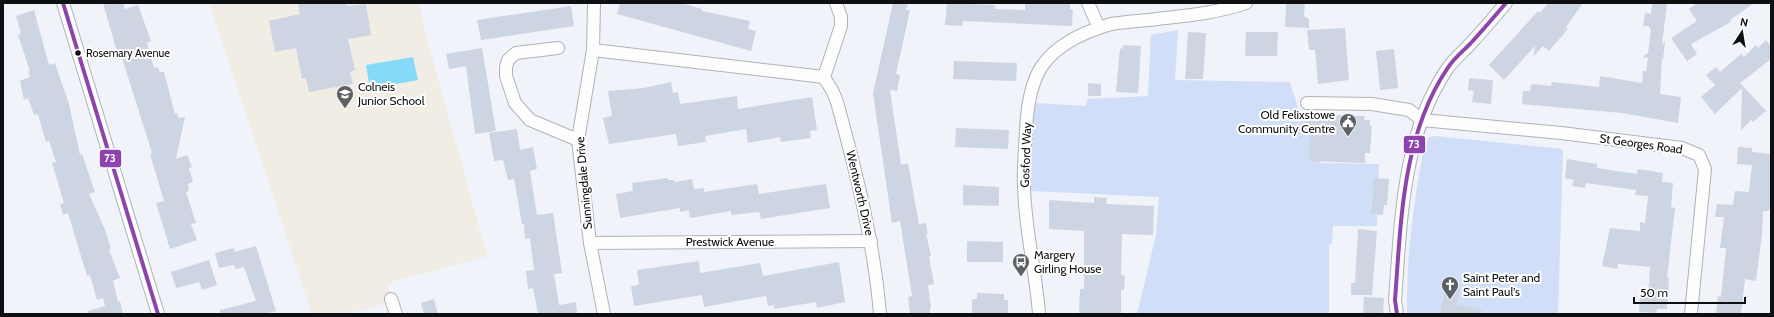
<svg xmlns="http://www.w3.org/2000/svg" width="1774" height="317" font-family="Cabin,sans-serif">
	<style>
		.education { fill: #f1ece4 }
		.green { fill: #d0def8 }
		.water { fill: #85dafa }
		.building { fill: #cdd5e3 }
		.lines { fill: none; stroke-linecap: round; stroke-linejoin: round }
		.street-casing { stroke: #afb2b6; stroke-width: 14 }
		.street { stroke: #fdfdfe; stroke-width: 12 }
		.bus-1-casing { stroke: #fff; stroke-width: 7 }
		.bus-1 { stroke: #8e44ad; stroke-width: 4 }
		.bus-dot { fill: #0d0f12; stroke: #fff; stroke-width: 1.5 }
		.labels { text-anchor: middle; stroke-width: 4; stroke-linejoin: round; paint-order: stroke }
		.bus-label { font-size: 11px; fill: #0d0f12; stroke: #fff; text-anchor: start }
		.poi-label { font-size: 12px; fill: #0d0f12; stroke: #fff; text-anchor: start }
		.street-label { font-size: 12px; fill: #0d0f12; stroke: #fff }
		.line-badge { stroke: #fff; stroke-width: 1.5 }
		.badge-label { font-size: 11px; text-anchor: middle; font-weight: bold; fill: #fff }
	</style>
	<rect width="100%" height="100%" fill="#f0f3f9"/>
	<path class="education" d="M209 3H419L425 32 487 256 387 283 392 302 345 314H312Z"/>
	<g class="green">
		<path d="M1178 30 1175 80 1290 82 1299 111 1313 113 1312 127 1318 133 1320 163 1379 164 1377 226H1333L1332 244H1329V314H1137L1156 235 1159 197 1031 191V136L1035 103 1085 106 1088 99 1148 96 1151 35Z"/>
		<path d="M1436 136 1563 149 1558 314H1407C1406 257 1414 199 1425 143L1429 137Z"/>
	</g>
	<path class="water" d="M413 57 418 80 370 89 366 65Z"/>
	<g class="building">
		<path d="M103 3H123L125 9 138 5 151 41 147 43 154 68 158 67 160 72H164L175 114 177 113 179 118 185 117 176 159 187 155 192 167 189 168 193 182 188 184 189 191 186 192 196 223 191 224 197 240 170 249 156 203 164 201 150 154 152 153 122 58 119 59Z"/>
		<path d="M298 3H346L347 6 366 4 371 35 348 39 355 70 350 72 353 84 309 92 306 78 302 79 296 48 275 52 269 21 300 14Z"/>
		<path d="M620 3H680L702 9V11L750 21 748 29 756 31 751 51 617 14Z"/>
		<path d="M893 3H908L906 10H910L896 74 900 75 897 91 890 90 901 165 908 163 919 224 926 223 928 234H926L931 256 929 257 934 284 928 285 931 308 930 309V314H910L908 297 912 296 900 221 892 223 873 93Z"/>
		<path d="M947 3 995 5V9L1025 10V4H1070V9L1073 10 1072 26 963 21 962 26 945 25Z"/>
		<path d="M1286 3H1305L1304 16 1309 19V28L1285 27Z"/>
		<path d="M1548 3H1583L1566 27 1568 29 1549 51 1543 46 1534 56 1535 46 1504 80 1489 65 1538 11 1540 13Z"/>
		<path d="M1652 3 1667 4 1662 44 1665 42 1663 59H1662L1660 94 1681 97 1678 123 1622 113 1522 104 1523 91H1530L1531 84 1551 86 1552 82 1599 87 1600 76 1642 83 1643 71H1646L1648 58 1642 57 1648 53 1651 29 1649 28V26H1643L1645 13 1651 14Z"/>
		<path d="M1697 3H1754L1730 20 1731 22 1691 44 1697 54 1687 61 1671 38 1697 21 1689 9Z"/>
		<path d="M571 6 574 26 481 40 477 20Z"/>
		<path d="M34 10 49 65 55 63 69 104 80 155 82 154 95 192 89 194 106 232 111 249 109 250 120 278 113 281 118 302 120 301 123 314H88V311L105 306 103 298 97 300 90 275 87 276 68 213 63 215 60 204 64 203 52 163 56 162 49 141 46 142 38 114 34 115 28 98 24 100 20 81 30 77 28 71H30L18 35 21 33 16 16Z"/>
		<path d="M1345 28 1349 80 1318 84 1315 50H1309L1307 30Z"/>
		<path d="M1188 32 1206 33 1203 79H1185Z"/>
		<path d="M1246 32H1278L1277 56H1245Z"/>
		<path d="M1766 40 1771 46V59L1740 83 1766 111 1753 122 1751 120 1741 130 1742 88 1715 114 1701 97 1715 85 1706 75 1716 67 1720 72 1741 54 1744 57 1756 45 1758 48Z"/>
		<path d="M1123 45 1141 46 1138 93 1116 92 1120 48 1123 49Z"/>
		<path d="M482 48 496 131 475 134 466 66 449 69 446 54Z"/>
		<path d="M1394 49 1398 88 1380 90 1376 51Z"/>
		<path d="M954 61 1017 63 1016 81 953 79Z"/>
		<path d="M1469 78 1493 80 1491 104 1472 102 1474 91 1468 90Z"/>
		<path d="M671 82 673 93 678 92 680 104 737 96 738 109 812 97 817 130 810 131 811 138 781 142 780 137 748 143 746 129 705 136 706 142 678 146 676 134 609 144 603 118 612 116 608 91 644 88Z"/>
		<path d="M1088 83 1101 84V96H1088Z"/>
		<path d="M1333 115 1365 116 1364 120H1370V126H1372L1370 153H1365V163L1309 161 1310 136 1305 131V122L1310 118 1333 120Z"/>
		<path d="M956 128 1009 130 1008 149 955 147Z"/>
		<path d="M517 129 520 150 533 147 537 169 530 171 537 215 553 213 562 273 554 274 559 305 576 302 577 314H538L533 288 528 289 526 271 534 270 530 238 525 239 524 224H522L514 179 508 180 503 160 494 161 489 133Z"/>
		<path d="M1738 147 1752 148V152L1771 154V204L1769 211H1763L1762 234 1756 281 1745 279 1741 314H1716L1718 296 1721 297 1726 248H1720L1724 217H1715L1717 204 1733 205 1735 191 1749 192 1752 165 1737 164Z"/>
		<path d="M1567 159 1597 164V168L1637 174 1638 169 1663 173 1662 182 1673 183 1671 207 1675 208 1667 278H1669L1667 309H1657L1656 313 1639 312 1640 296 1648 297 1650 267 1618 264 1617 269 1602 266 1610 228 1640 231V222L1645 223 1648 196 1635 195 1636 190 1586 183 1585 188 1572 186 1574 180 1565 178Z"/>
		<path d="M668 178V180H674L675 182 692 179 694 189 704 188V192L757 184 759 194 826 184 830 208 761 219 759 212 731 215V211L690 218 689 210 680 212V208L620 218 616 194 633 191 632 183Z"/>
		<path d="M1374 178 1389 179 1387 205H1384L1383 215 1371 214Z"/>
		<path d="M963 185 999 187V206L963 205Z"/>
		<path d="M1094 197 1107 198 1106 204 1154 206 1153 235 1122 234 1121 275 1125 276 1124 290H1121V314H1079L1080 289H1084V231L1049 229V200L1094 203Z"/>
		<path d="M1358 229 1377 231 1372 295H1351V283H1355Z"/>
		<path d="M967 241 1003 242V262H967Z"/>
		<path d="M256 246 276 311 265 314H220V310L256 301 244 267 236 269 234 265 219 268 215 253 234 248 235 252Z"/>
		<path d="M209 260 217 285 202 290 199 282 176 288 171 272Z"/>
		<path d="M699 261 700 273 760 263 763 276 839 262 845 302 817 308 816 302 775 309 774 305 768 306 766 296 704 307 702 295 634 306 631 286 639 285 637 270Z"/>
		<path d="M1446 286 1460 289 1457 304 1482 310 1481 314H1440Z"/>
		<path d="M977 293 1004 294V300H1008V314H972V299H977Z"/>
		<path d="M1364 297 1384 298 1383 314H1363Z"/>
		<path d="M434 299 438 314H424L421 303Z"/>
	</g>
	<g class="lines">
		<defs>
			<g id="street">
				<path d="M63 3 158 314"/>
				<path d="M594 3 593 50 578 140 590 243 604 314"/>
				<path d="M836 3 841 17V26L824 77 833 92 837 102C856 171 874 242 880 314"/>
				<path d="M1088 3 1099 28"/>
				<path d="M558 48 516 53 508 60 506 67V76L515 103 530 120 578 140"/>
				<path d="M593 50 824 77"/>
				<path d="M1307 103 1372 104 1409 110 1422 120 1561 133 1682 148 1699 155 1705 169 1691 314"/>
				<path d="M590 243 871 241"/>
				<path d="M391 299 396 314"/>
				<path d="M1039 314C1036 272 1025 230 1024 187 1023 168 1025 149 1026 130 1027 108 1030 84 1042 66 1057 44 1087 31 1111 24 1123 22 1136 21 1148 20 1181 16 1214 14 1246 3"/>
				<path d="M1397 314 1395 300C1401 222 1402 136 1447 69 1454 59 1464 51 1472 42 1484 29 1495 16 1506 3"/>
			</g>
		</defs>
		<use href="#street" class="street-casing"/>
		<use href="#street" class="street"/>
		<defs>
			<g id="bus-1">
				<path d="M63 3 158 314"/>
				<path d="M1397 314 1395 300C1401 222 1402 136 1447 69 1453 59 1462 52 1470 44 1482 31 1494 17 1506 3"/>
			</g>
		</defs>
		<use href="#bus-1" class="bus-1-casing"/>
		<use href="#bus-1" class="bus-1"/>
	</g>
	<defs>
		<symbol id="school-pin" viewBox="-11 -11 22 30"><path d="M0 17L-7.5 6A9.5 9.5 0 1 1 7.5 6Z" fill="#5c5f63" stroke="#fff"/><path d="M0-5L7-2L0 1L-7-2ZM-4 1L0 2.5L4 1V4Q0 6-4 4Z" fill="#fff"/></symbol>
		<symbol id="civic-pin" viewBox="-11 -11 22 30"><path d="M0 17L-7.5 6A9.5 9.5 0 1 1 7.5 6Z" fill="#5c5f63" stroke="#fff"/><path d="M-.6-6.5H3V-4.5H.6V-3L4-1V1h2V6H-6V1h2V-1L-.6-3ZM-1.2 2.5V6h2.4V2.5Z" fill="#fff"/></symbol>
		<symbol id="bus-pin" viewBox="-11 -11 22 30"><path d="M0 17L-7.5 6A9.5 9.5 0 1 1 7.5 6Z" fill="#5c5f63" stroke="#fff"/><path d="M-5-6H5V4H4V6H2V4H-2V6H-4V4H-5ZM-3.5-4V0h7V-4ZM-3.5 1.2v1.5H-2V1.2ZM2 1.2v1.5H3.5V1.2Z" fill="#fff"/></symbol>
		<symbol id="church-pin" viewBox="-11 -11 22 30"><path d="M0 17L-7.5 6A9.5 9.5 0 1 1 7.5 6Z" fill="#5c5f63" stroke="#fff"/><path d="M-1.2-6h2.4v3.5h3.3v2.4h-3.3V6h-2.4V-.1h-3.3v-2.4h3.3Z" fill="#fff"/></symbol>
	</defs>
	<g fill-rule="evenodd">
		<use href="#school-pin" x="335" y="84" width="20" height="27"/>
		<use href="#civic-pin" x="1338" y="112" width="20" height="27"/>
		<use href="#bus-pin" x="1011" y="252" width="20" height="27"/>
		<use href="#church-pin" x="1440" y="275" width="20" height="27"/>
	</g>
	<circle class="bus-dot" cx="78" cy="53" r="3.5"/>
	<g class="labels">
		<g class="bus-label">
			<text x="86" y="57">Rosemary Avenue</text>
		</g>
		<g class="poi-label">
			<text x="358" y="91">Colneis<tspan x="358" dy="14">Junior School</tspan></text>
			<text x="1335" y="119" text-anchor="end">Old Felixstowe<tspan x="1335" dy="14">Community Centre</tspan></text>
			<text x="1034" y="259">Margery<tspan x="1034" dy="14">Girling House</tspan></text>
			<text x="1463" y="282">Saint Peter and<tspan x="1463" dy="14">Saint Paul's</tspan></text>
		</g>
		<g class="street-label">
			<text transform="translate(1641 144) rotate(8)" y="4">St Georges Road</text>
			<text transform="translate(1026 155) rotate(-88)" y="4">Gosford Way</text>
			<text transform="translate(584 183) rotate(-95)" y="4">Sunningdale Drive</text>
			<text transform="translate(860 193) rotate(77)" y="4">Wentworth Drive</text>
			<text x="730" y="246">Prestwick Avenue</text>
		</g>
	</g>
	<g class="line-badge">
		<rect x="1403" y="135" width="23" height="19" rx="4" fill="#8e44ad"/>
		<rect x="99" y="149" width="23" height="19" rx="4" fill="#8e44ad"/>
	</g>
	<g class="badge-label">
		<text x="1414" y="148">73</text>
		<text x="110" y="162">73</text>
	</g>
	<rect width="1774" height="317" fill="none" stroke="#0d0f12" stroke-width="8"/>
	<g transform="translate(1742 32) rotate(12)" stroke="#ffffff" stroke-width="3" paint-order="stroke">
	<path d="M0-3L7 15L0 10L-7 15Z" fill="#0d0f12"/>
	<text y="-6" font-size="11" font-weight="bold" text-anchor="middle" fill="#0d0f12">N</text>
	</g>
	<path d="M1634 297v6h111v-6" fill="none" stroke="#0d0f12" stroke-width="2"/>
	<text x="1640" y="297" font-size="12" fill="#0d0f12" stroke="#ffffff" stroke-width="3" paint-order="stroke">50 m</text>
</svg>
